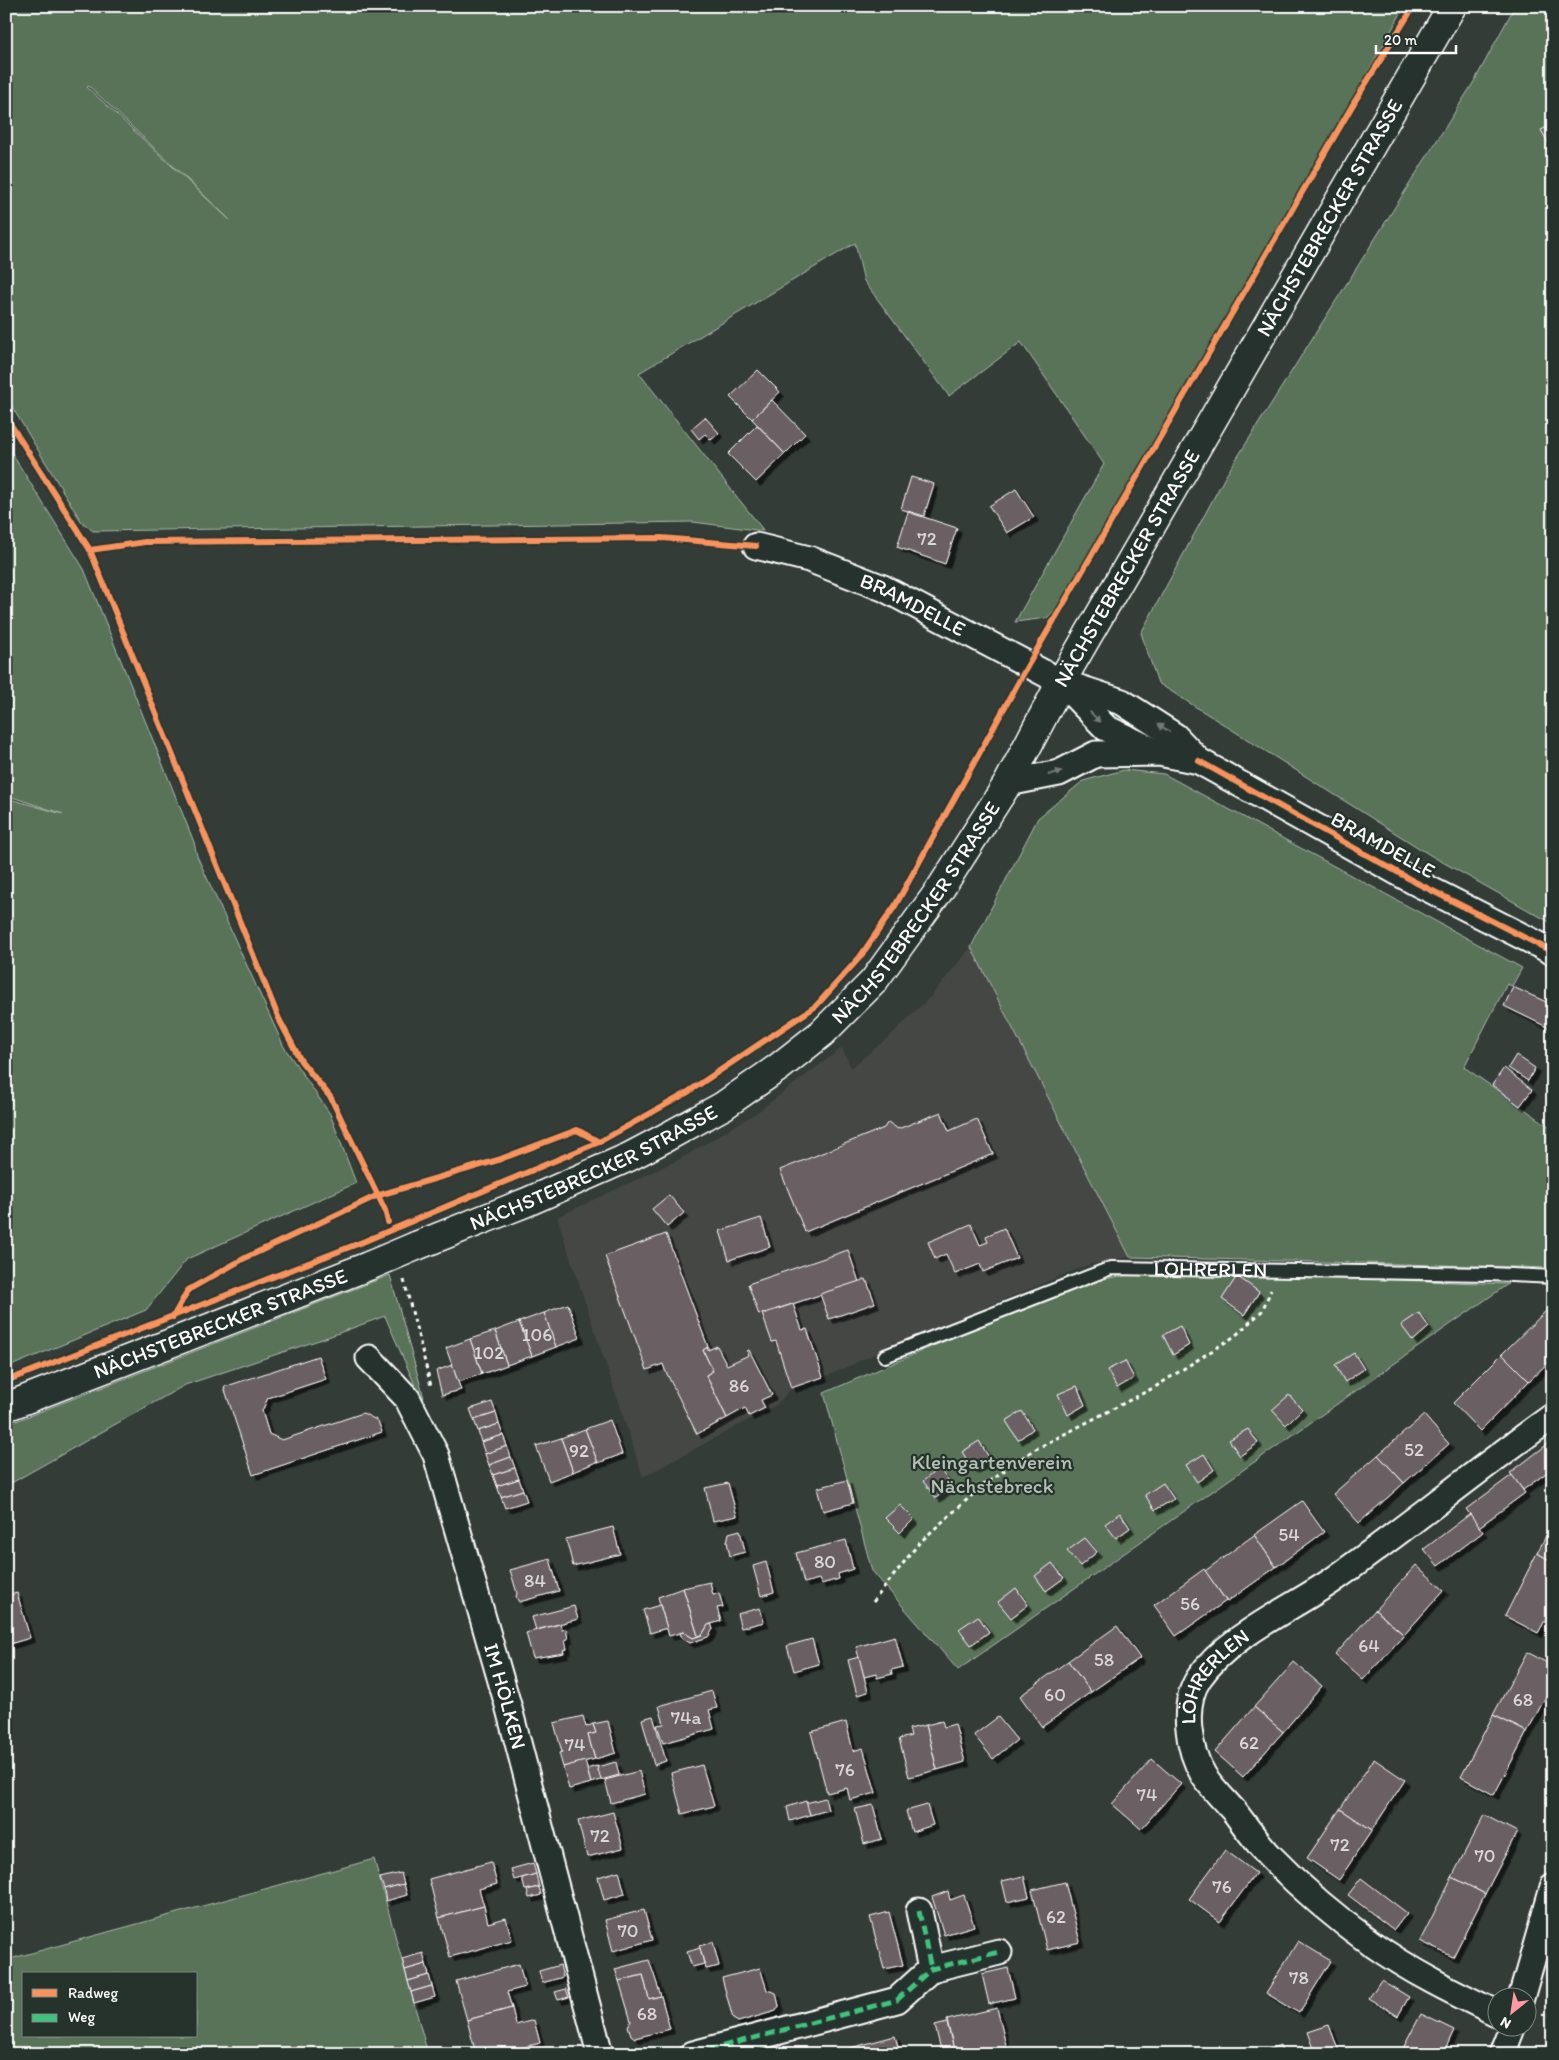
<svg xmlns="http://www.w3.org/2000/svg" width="1559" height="2060" font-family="Itim,sans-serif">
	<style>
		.built { fill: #444745 }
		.green { fill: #597359; stroke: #acb9ac; fill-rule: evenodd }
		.building { fill: #6b6064; stroke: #fff; filter: url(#shadow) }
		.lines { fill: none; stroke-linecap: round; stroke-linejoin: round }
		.lane-casing { stroke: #fff; stroke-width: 16 }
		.street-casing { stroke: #fff; stroke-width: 29 }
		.secondary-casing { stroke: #fff; stroke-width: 31 }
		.path { stroke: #fff; stroke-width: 3; stroke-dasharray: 4 4; stroke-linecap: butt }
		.lane { stroke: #26332d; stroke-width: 12 }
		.street { stroke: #26332d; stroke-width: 25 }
		.secondary { stroke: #26332d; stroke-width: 28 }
		.secondary-bridge-casing { stroke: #fff; stroke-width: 31; stroke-linecap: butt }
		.secondary-bridge { stroke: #26332d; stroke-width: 28 }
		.quiet { stroke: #40c37c; stroke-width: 5; stroke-dasharray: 10 5; stroke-linecap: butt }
		.cycleway-casing { stroke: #26332d; stroke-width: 9 }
		.cycleway { stroke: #f8935d; stroke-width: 6 }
		.oneway { fill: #727a76 }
		.labels { text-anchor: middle; stroke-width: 4.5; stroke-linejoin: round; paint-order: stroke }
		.number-label { font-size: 19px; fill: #dad7d8 }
		.street-label { font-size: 21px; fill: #fff; stroke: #26332d }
		.park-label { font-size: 21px; fill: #b4c0b4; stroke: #26332d }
	</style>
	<defs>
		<filter id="shadow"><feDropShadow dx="4.5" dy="4.5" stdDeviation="0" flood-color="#0009"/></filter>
	</defs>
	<rect width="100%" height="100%" fill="#343c38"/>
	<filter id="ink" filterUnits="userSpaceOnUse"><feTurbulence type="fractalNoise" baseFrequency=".02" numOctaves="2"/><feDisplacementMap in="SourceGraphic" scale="10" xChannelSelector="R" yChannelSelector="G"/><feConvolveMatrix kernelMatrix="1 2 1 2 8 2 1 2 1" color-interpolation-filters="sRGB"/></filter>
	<g filter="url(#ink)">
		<path class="built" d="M971 947 1130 1257 1087 1265 883 1350 825 1377 791 1389 776 1405 643 1477 557 1217 680 1159 756 1113 842 1048 851 1068 891 1035 931 996Z"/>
		<g class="green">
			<path d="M6 6H1405L1274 240 1061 605 1047 618 1015 622 1104 464 1021 342 949 396 864 281 855 243 639 373 764 531 693 522 93 531 81 521 6 397ZM89 86 230 220 87 87Z"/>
			<path d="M1515 6H1553V924L1430 855 1158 683 1141 633 1225 477 1475 80Z"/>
			<path d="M6 444 84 569 194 842 197 856 284 1047 330 1114 356 1183 187 1259 146 1310 6 1368V798L63 814 6 795Z"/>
			<path d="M1124 770 1164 774 1522 968 1512 986 1507 984 1464 1067 1553 1129V1268L1130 1257 971 947 1038 818 1083 781Z"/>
			<path d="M1167 1272 1508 1284 958 1670 872 1571 824 1393 1080 1283 1121 1276Z"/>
			<path d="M390 1275 424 1398 421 1399 385 1316 328 1337 185 1385 6 1486V1425Z"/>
			<path d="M374 1859 428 2054H6V1960ZM24 1974H196V2036H24Z"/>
		</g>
		<g class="building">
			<path d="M1553 124V148H1551L1541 130Z"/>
			<path d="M758 370 780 392 752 419 730 397Z"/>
			<path d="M772 400 805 434 785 454 752 419Z"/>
			<path d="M705 417 719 433 711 440 705 434 699 439 691 429Z"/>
			<path d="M757 425 785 454 756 482 728 454Z"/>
			<path d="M911 477 934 484 924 516 901 509Z"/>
			<path d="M1016 489 1034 517 1007 533 989 506Z"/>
			<path d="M908 512 957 528 945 564 897 547Z"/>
			<path d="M1513 987 1553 1005V1030L1504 1006Z"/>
			<path d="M1516 1055 1535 1068 1528 1081 1508 1068Z"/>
			<path d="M1504 1068 1532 1090 1520 1106 1492 1085Z"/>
			<path d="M941 1112 949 1131 977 1119 993 1154 805 1232 780 1170 884 1128 888 1122 898 1129Z"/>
			<path d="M669 1195 684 1213 667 1227 652 1209Z"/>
			<path d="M761 1218 770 1247 729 1260 720 1231Z"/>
			<path d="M971 1224 980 1245 988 1242 986 1236 1004 1228 1017 1258 983 1272 980 1264 955 1274 946 1254 935 1259 928 1242Z"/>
			<path d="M666 1234 708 1347 703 1350 713 1371 706 1375 727 1418 697 1434 665 1370 663 1364 647 1370 605 1256Z"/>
			<path d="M848 1250 859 1282 759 1315 748 1284Z"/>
			<path d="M1237 1276 1259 1292 1244 1315 1222 1299Z"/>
			<path d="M866 1279 875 1303 829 1319 820 1294Z"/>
			<path d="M568 1304 580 1338 556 1347 544 1313Z"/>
			<path d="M793 1304 802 1330 807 1329 823 1377 791 1388 776 1341 772 1342 762 1314Z"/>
			<path d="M1552 1305 1553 1358 1529 1381 1502 1354Z"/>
			<path d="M544 1313 556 1347 532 1356 519 1322Z"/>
			<path d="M1419 1313 1429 1327 1413 1341 1401 1325Z"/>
			<path d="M519 1322 532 1356 507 1365 495 1331Z"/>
			<path d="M1180 1326 1189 1345 1173 1355 1163 1335Z"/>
			<path d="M495 1331 507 1365 482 1374 470 1339Z"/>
			<path d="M470 1339 482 1374 458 1382 446 1348Z"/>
			<path d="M717 1346 727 1365 749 1355 747 1351 749 1350 772 1395 761 1400 765 1408 749 1416 745 1408 727 1418 706 1375 713 1371 703 1350 708 1347V1350Z"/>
			<path d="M1354 1353 1364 1369 1345 1382 1335 1365Z"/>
			<path d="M1502 1354 1529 1381 1480 1431 1453 1403Z"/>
			<path d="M318 1356 326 1379 268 1398 262 1411 269 1434 282 1440 363 1413 378 1421 382 1432 253 1475 224 1387Z"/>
			<path d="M1125 1361 1134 1378 1117 1388 1107 1370Z"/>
			<path d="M452 1365 461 1390 442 1395 436 1371Z"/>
			<path d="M1077 1386 1085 1405 1068 1415 1058 1394Z"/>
			<path d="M1289 1395 1302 1409 1286 1425 1272 1410Z"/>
			<path d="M492 1402 496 1413 474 1420 470 1409Z"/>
			<path d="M1022 1411 1033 1429 1018 1440 1006 1421Z"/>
			<path d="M496 1413 499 1424 478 1431 474 1420Z"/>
			<path d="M1424 1415 1449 1444 1404 1483 1378 1455Z"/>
			<path d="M610 1420 622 1454 598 1463 585 1429Z"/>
			<path d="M499 1424 503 1435 481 1442 478 1431Z"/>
			<path d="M585 1429 598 1463 596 1462 573 1472 561 1438Z"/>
			<path d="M1248 1429 1258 1443 1240 1456 1229 1440Z"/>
			<path d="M503 1435 507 1446 485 1454 481 1442Z"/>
			<path d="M561 1438 573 1472 549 1481 536 1446Z"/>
			<path d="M1553 1440V1468L1523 1490 1510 1473Z"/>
			<path d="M979 1441 990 1459 974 1470 962 1452Z"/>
			<path d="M507 1446 511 1457 489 1465 485 1454Z"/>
			<path d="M1204 1454 1214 1470 1197 1482 1186 1465Z"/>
			<path d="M1378 1455 1404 1483 1359 1523 1333 1494Z"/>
			<path d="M511 1457 515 1468 493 1475 489 1465Z"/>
			<path d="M515 1468 519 1479 497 1486 493 1475Z"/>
			<path d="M939 1468 951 1485 936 1498 923 1481Z"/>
			<path d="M1512 1475 1525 1493 1479 1527 1466 1509Z"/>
			<path d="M519 1479 523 1490 501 1497 497 1486Z"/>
			<path d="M847 1480 853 1503 823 1511 817 1488Z"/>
			<path d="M728 1483 737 1516 713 1521 705 1488Z"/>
			<path d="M1163 1483 1174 1499 1155 1510 1145 1495Z"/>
			<path d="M523 1490 527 1501 505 1508 501 1497Z"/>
			<path d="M1302 1501 1324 1532 1276 1567 1254 1535Z"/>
			<path d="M900 1505 914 1519 900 1533 885 1518Z"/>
			<path d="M1120 1513 1130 1528 1116 1538 1105 1524Z"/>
			<path d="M1470 1514 1483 1532 1438 1566 1424 1549Z"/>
			<path d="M1553 1523V1562L1537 1553Z"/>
			<path d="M613 1527 620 1554 573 1566 566 1539Z"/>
			<path d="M740 1530 745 1552 730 1556 727 1542 729 1533Z"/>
			<path d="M1254 1535 1276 1567 1227 1602 1205 1571Z"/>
			<path d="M1085 1538 1097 1552 1080 1566 1067 1551Z"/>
			<path d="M846 1540 853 1569 838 1574 839 1579 821 1584 819 1579 804 1583 796 1553Z"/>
			<path d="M1537 1553 1553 1562V1606L1538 1633 1505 1616Z"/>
			<path d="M550 1559 559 1591 519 1602 516 1597 517 1593 510 1570Z"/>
			<path d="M766 1562 774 1592 761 1596 753 1566Z"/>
			<path d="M1052 1563 1064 1578 1046 1591 1035 1576Z"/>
			<path d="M1416 1565 1444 1590 1404 1635 1375 1610Z"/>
			<path d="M1204 1569 1226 1601 1176 1636 1154 1605Z"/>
			<path d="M710 1582 713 1595 719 1593 723 1607 717 1608 721 1621 708 1625 702 1635 698 1636 683 1588Z"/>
			<path d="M683 1588 698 1636 693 1638 683 1632 669 1636 658 1597Z"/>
			<path d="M1016 1588 1028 1605 1011 1618 998 1602Z"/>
			<path d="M17 1593 30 1638 6 1645V1596Z"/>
			<path d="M660 1605 667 1628 650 1633 643 1610Z"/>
			<path d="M574 1606 578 1619 536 1630 532 1617Z"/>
			<path d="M760 1608 764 1622 741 1628 737 1614Z"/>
			<path d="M1375 1610 1404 1635 1363 1680 1335 1655Z"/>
			<path d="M978 1616 989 1632 971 1645 959 1629Z"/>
			<path d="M560 1624 562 1630 566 1629 568 1639 565 1640 567 1649 563 1650 564 1653 533 1658 526 1633Z"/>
			<path d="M711 1624 713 1629 708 1637 690 1643 682 1638 680 1633 683 1632 693 1638 702 1635 708 1625Z"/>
			<path d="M1117 1626 1140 1658 1091 1692 1068 1661Z"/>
			<path d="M895 1636 903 1667 891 1670 892 1674 877 1678 876 1674 864 1677 856 1647Z"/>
			<path d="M812 1639 819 1664 794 1671 787 1646Z"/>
			<path d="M1527 1652 1553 1666V1683L1527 1732 1493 1715Z"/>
			<path d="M859 1657 868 1692 857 1695 848 1660Z"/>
			<path d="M1068 1661 1091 1692 1042 1727 1020 1696Z"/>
			<path d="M1294 1662 1322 1686 1283 1732 1254 1707Z"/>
			<path d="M712 1691 717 1708 709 1710 714 1729 663 1743 657 1725 664 1724 659 1706Z"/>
			<path d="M1254 1707 1283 1732 1243 1777 1215 1752Z"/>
			<path d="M1493 1715 1527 1732 1494 1795 1461 1777Z"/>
			<path d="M583 1716 586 1727 593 1724 596 1733 588 1735 595 1759 563 1767 559 1753 562 1752 554 1723Z"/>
			<path d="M653 1716 666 1761 654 1765 642 1719Z"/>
			<path d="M998 1717 1017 1740 993 1759 974 1735Z"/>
			<path d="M608 1721 616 1753 595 1759 588 1735 596 1733 593 1724Z"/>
			<path d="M942 1721 944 1727 955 1724 965 1762 937 1770 926 1725Z"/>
			<path d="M846 1722 853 1751 863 1748 876 1793 850 1800 847 1788 827 1793 811 1732Z"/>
			<path d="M926 1725 937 1770 909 1777 899 1739 911 1736 909 1729Z"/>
			<path d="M1152 1759 1181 1784 1141 1829 1112 1804Z"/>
			<path d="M1374 1759 1405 1780 1372 1830 1340 1809Z"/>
			<path d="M585 1761 591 1783 569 1789 563 1767Z"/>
			<path d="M616 1762 619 1775 601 1780 597 1767Z"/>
			<path d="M702 1765 714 1806 682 1814 671 1773Z"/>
			<path d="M597 1766 601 1780 591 1783 587 1769Z"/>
			<path d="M639 1771 645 1794 611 1803 605 1780Z"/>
			<path d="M825 1798 828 1810 810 1815 806 1803Z"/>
			<path d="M806 1801 810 1815 790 1821 787 1807Z"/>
			<path d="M873 1805 882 1839 864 1844 855 1809Z"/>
			<path d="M927 1805 933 1825 912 1832 906 1811Z"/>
			<path d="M1340 1809 1372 1830 1339 1880 1307 1858Z"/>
			<path d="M613 1812 623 1848 587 1857 578 1821Z"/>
			<path d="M1484 1815 1517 1832 1485 1894 1452 1877Z"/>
			<path d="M1225 1850 1256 1873 1220 1922 1189 1899Z"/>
			<path d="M491 1862 497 1884 479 1889 484 1906 439 1918 429 1879Z"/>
			<path d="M533 1863 536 1874 514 1880 511 1869Z"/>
			<path d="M619 1871 625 1894 604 1900 598 1877Z"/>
			<path d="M401 1873 404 1884 384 1889 380 1878Z"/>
			<path d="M536 1874 539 1887 525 1890 522 1878Z"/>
			<path d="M1024 1876 1029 1897 1007 1902 1002 1881Z"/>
			<path d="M1452 1877 1485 1894 1453 1957 1420 1941Z"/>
			<path d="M1361 1878 1407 1913 1394 1930 1348 1895Z"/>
			<path d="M1065 1882 1080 1942 1047 1950 1032 1890Z"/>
			<path d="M404 1884 407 1895 386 1901 384 1889Z"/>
			<path d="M539 1887 541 1895 529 1898 527 1890Z"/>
			<path d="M948 1891 950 1900 964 1895 974 1926 944 1935 932 1897Z"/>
			<path d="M484 1906 488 1923 506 1918 512 1940 450 1957 439 1918Z"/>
			<path d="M644 1910 652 1940 613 1951 605 1920Z"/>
			<path d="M889 1912 903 1965 884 1969 870 1917Z"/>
			<path d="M1298 1941 1331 1961 1299 2013 1266 1993Z"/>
			<path d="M713 1942 719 1966 706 1969 699 1946Z"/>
			<path d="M700 1948 704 1964 692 1967 687 1952Z"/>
			<path d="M423 1953 426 1964 405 1970 402 1959Z"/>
			<path d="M649 1960 661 1996 649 1999 643 1975 619 1981 615 1969Z"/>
			<path d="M426 1964 429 1975 408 1981 405 1970Z"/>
			<path d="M519 1964 525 1987 507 1992 512 2008 467 2020 456 1981Z"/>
			<path d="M560 1965 563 1977 542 1983 539 1971Z"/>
			<path d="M760 1968 767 1990 776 1993 779 2006 776 2011 738 2022 733 2019 722 1978Z"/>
			<path d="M1008 1968 1015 1998 989 2004 982 1974Z"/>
			<path d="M429 1975 432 1986 411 1992 408 1981Z"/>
			<path d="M643 1975 649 1999 661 1996 670 2029 635 2038 631 2035 628 2026 631 2021 619 1981Z"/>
			<path d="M1381 1980 1409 1997 1398 2016 1369 1998Z"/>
			<path d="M432 1986 435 1997 414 2003 411 1992Z"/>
			<path d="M566 1989 569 1997 558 2000 555 1992Z"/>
			<path d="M512 2008 516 2025 534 2020 540 2043 499 2054H476L467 2020Z"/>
			<path d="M997 2008 1008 2054H955L947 2020Z"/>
			<path d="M1421 2014 1454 2030 1443 2054H1400Z"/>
			<path d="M947 2023 955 2054H942L935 2026Z"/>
			<path d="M1329 2025 1340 2054H1316L1308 2032Z"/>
			<path d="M895 2036 900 2054H844L843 2050Z"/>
			<path d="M1280 2045 1283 2054H1258Z"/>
		</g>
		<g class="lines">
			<defs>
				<g id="lane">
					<path id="s1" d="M885 1356 1111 1268 1490 1274 1553 1277"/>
				</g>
				<g id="street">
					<path id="s2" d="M756 546 809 559 883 588 1061 682 1122 702 1175 736 1199 761 1415 882 1553 952"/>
					<path d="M1065 686 1106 728 1152 750"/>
					<path d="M1008 783 1059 773 1096 754 1159 753 1199 761"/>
					<path id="s3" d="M369 1358 407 1398 436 1455 508 1705 600 2054"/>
					<path d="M919 1911 931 1969"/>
					<path d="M1521 1998 1553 1887"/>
					<path id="s4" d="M1496 2013C1453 1992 1410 1971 1371 1943 1336 1918 1302 1889 1272 1858 1258 1844 1246 1827 1234 1811 1224 1800 1212 1788 1204 1776 1188 1750 1181 1705 1199 1678 1228 1636 1291 1609 1333 1580 1408 1527 1478 1469 1553 1416"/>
					<path d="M693 2054 897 2000 931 1969 999 1952"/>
					<path d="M1502 2054 1512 2028"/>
				</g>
				<g id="secondary">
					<path id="s5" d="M416 1246 527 1202 629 1157 663 1139 723 1106 779 1067 822 1033 873 982 939 891 1008 783 1061 682 1452 6"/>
					<path id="s6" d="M6 1407 371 1265"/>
				</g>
			</defs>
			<use href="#lane" class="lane-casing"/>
			<use href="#street" class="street-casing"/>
			<use href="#secondary" class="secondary-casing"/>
			<g class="path">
				<path d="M404 1280 431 1386"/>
				<path d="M873 1602 919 1543 981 1487 1032 1451 1155 1387 1235 1336 1262 1311 1271 1290"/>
				<path d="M1542 2014 1553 2016"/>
			</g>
			<use href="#lane" class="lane"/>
			<use href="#street" class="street"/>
			<use href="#secondary" class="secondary"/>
			<defs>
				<path id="secondary-bridge" d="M371 1265 416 1246"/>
			</defs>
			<use href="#secondary-bridge" class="secondary-bridge-casing"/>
			<use href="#secondary-bridge" class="secondary-bridge"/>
			<g class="quiet">
				<path d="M919 1911 931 1969"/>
				<path d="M693 2054 897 2000 931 1969 999 1952"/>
			</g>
			<defs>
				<g id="cycleway">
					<path d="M6 417 90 550 279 1019 301 1061 331 1098 385 1210 388 1222"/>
					<path d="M90 550 145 542 662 538 756 546"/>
					<path d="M1199 761 1415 882 1553 952"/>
					<path d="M173 1317 188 1290 245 1258 376 1196 498 1160 577 1130 599 1142"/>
					<path d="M6 1381 365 1241 599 1142 685 1094 816 1006 860 957 895 906 1028 665 1355 101 1414 6"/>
				</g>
			</defs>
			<use href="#cycleway" class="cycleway-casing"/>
			<use href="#cycleway" class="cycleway"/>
		</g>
		<defs><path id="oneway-solid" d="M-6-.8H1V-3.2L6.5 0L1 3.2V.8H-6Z" transform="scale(1.25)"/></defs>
		<g class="oneway">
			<use href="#oneway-solid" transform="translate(1095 717) rotate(46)"/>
			<use href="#oneway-solid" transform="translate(1164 728) rotate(-147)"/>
			<use href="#oneway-solid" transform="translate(1055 773) rotate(-16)"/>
		</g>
	</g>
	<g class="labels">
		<g class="number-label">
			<text x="927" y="545">72</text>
			<text x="537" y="1341">106</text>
			<text x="489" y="1359">102</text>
			<text x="739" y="1392">86</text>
			<text x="1414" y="1456">52</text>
			<text x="579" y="1457">92</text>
			<text x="1289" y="1541">54</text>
			<text x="825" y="1568">80</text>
			<text x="535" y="1587">84</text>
			<text x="1190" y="1610">56</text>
			<text x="1369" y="1652">64</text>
			<text x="1104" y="1666">58</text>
			<text x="1055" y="1701">60</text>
			<text x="1523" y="1706">68</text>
			<text x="686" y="1724">74a</text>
			<text x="1249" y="1749">62</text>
			<text x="575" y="1751">74</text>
			<text x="845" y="1776">76</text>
			<text x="1147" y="1801">74</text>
			<text x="600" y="1842">72</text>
			<text x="1340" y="1851">72</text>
			<text x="1485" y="1862">70</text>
			<text x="1222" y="1893">76</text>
			<text x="1056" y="1923">62</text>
			<text x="628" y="1937">70</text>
			<text x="1299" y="1984">78</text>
			<text x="647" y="2020">68</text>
		</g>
		<g class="street-label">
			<text dy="7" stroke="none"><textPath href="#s5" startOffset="1424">NÄCHSTEBRECKER STRASSE</textPath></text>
			<text dy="7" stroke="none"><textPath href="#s5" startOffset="1019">NÄCHSTEBRECKER STRASSE</textPath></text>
			<text dy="7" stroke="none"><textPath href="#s2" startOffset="168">BRAMDELLE</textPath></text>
			<text transform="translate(1383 845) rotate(29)" y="7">BRAMDELLE</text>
			<text dy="7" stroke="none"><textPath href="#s5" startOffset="614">NÄCHSTEBRECKER STRASSE</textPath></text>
			<text dy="7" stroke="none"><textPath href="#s5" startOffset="194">NÄCHSTEBRECKER STRASSE</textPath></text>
			<text dy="7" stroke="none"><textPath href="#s1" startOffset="342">LÖHRERLEN</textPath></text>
			<text dy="7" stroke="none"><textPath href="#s6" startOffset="230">NÄCHSTEBRECKER STRASSE</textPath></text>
			<text dy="7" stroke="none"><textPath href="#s4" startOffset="492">LÖHRERLEN</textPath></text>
			<text dy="7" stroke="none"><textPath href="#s3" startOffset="370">IM HÖLKEN</textPath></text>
		</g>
		<g class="park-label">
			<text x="992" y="1469">Kleingartenverein<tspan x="992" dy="24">Nächstebreck</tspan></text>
		</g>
	</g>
	<rect width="1559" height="2060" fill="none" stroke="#26332d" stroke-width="25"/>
	<rect x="12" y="12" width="1534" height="2035" fill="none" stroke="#fff" stroke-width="2" filter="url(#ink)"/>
	<rect x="22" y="1972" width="175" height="65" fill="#26332d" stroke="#7d8581"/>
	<rect x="32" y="1989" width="25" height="8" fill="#f8935d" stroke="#7d8581"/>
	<text x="68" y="1998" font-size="15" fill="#ffffff">Radweg</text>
	<rect x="32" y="2014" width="25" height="8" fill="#40c37c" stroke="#7d8581"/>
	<text x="68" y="2022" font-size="15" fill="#ffffff">Weg</text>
	<g transform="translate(1512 2012) rotate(210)"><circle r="24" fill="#26332d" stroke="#7d8581"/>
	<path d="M0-4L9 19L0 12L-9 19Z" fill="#ff9aa2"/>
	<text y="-8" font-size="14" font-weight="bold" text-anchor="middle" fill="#ffffff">N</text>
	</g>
	<path d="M1376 45v8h80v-8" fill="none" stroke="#ffffff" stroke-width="2.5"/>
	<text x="1384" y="45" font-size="15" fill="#ffffff" stroke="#26332d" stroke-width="4" paint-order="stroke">20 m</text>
</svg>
